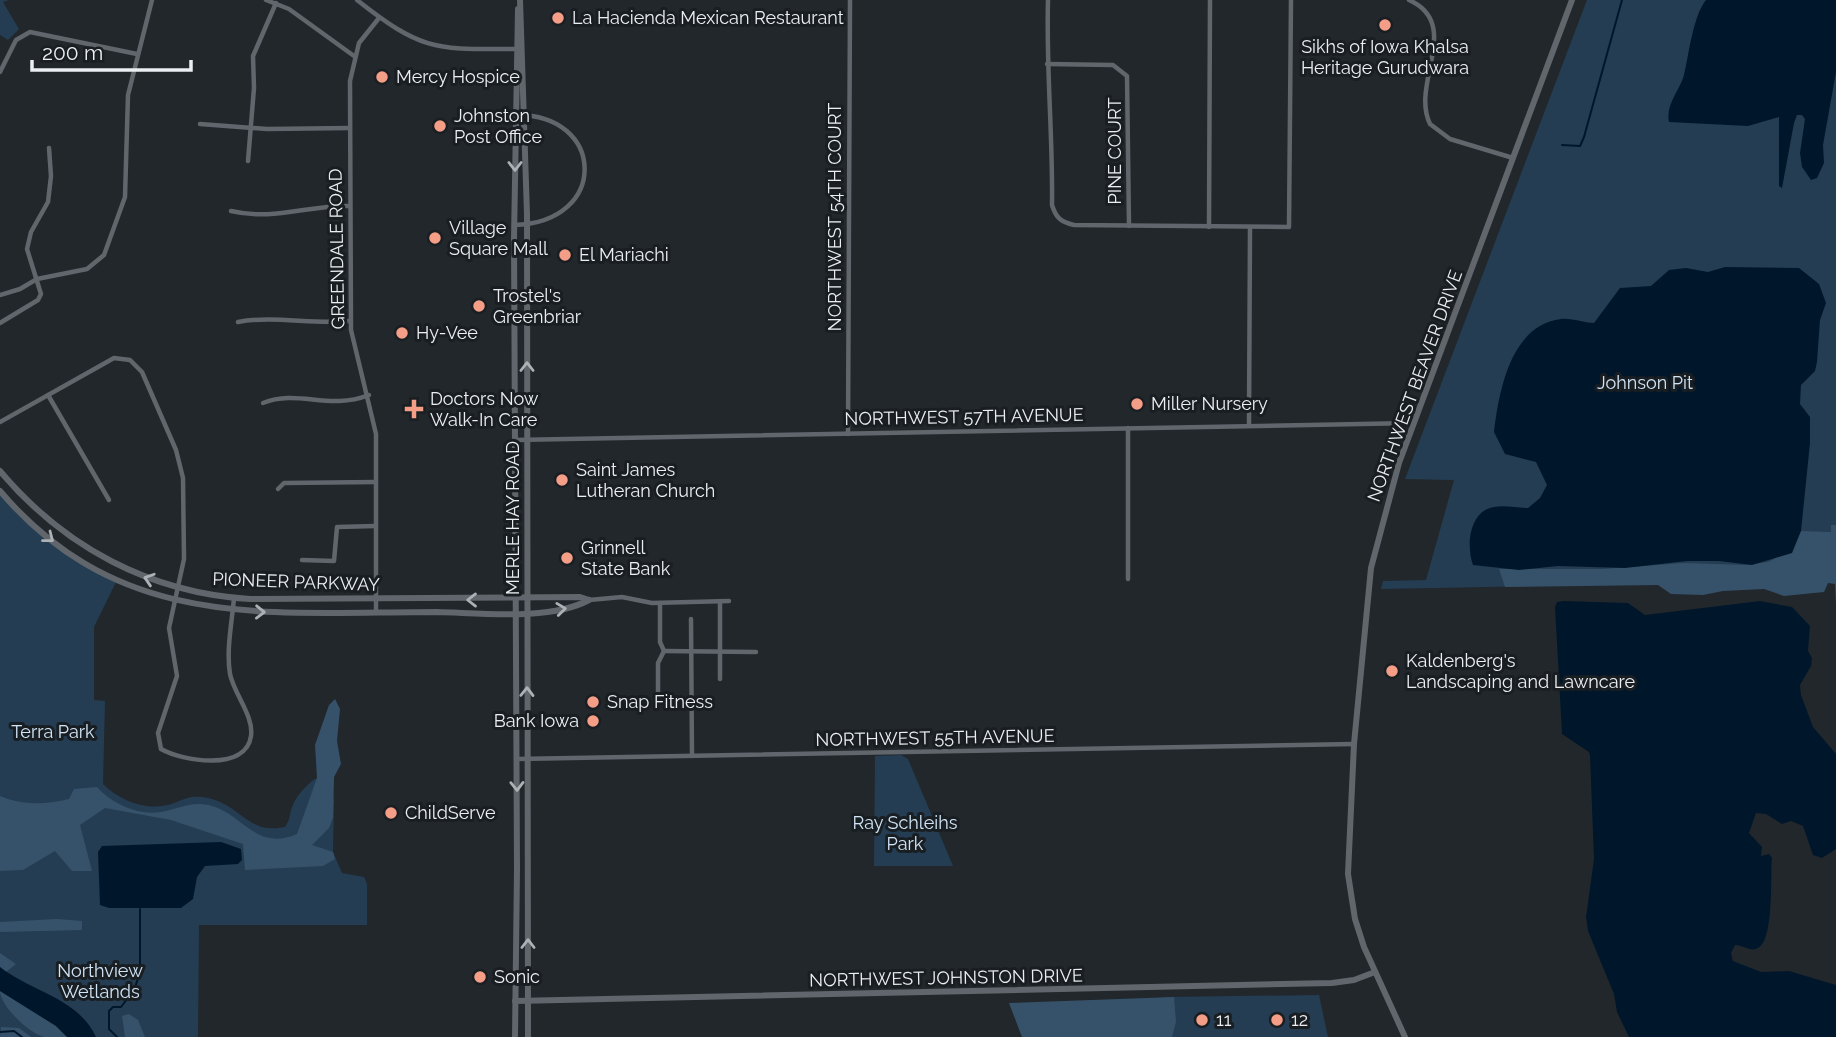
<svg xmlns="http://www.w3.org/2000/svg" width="1836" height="1037" font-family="Raleway,sans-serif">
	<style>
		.green { fill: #243d53 }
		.forest { fill: #36526a }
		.water { fill: #00172b }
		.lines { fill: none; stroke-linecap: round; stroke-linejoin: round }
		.stream { stroke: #00172b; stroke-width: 2 }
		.street { stroke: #60666b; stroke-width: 4.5 }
		.secondary { stroke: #60666b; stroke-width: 6 }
		.oneway { stroke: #acb1b5 }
		.poi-dot { fill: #f49e87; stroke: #191e22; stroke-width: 2.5 }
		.labels { text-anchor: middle; stroke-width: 6; stroke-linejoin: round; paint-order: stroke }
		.poi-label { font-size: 18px; fill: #ebeff2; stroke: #191e22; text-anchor: start }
		.street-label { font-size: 18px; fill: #ebeff2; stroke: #191e22 }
		.park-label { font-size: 18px; fill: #d0e4f6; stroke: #191e22 }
	</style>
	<rect width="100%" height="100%" fill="#22272c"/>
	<g class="green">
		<path d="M0 0H9L3 2 19 29 8 40 0 35Z"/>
		<path d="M1587 0H1836V580L1381 589 1383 581 1426 580 1454 480 1405 479Z"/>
		<path d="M0 491 65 550 117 580 94 627V700L105 701 103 784C117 798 140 809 162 806 178 805 185 793 208 798 241 805 248 835 285 827 291 819 289 813 293 805 296 796 310 781 317 778L334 800 333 852 342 873 364 877 367 884V925H199L198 1037H0Z"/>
		<path d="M875 756 901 755 908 759 953 866H874Z"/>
		<path d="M1319 995 1328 1037H1034L1165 997Z"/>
	</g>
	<g class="forest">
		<path d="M1831 525H1836V604L1835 584 1828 583 1824 592 1784 596 1764 589 1723 591 1703 595 1671 594 1658 585 1505 587 1499 569H1603L1684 563 1745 565 1768 562 1785 553 1799 531 1831 532Z"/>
		<path d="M335 699 340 709 337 741 341 764 334 777 333 818 329 828 312 845 333 852 335 859 323 866 245 870 243 844 171 820 105 808 80 825 92 871H72L55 851 23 870 0 871V796C21 805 46 805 69 799L74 789 97 787C111 803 138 816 161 812 178 809 190 801 209 805 243 813 255 852 297 834L317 778 315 745 329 705Z"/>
		<path d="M57 919 82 921V930L0 932V922Z"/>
		<path d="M0 953 16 964 6 972 0 967Z"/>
		<path d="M0 991 56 1026 67 1037C60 1037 51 1037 44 1037 30 1034 0 1006 0 991Z"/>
		<path d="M1174 997 1176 1022 1172 1037H1022L1009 1003Z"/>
		<path d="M129 1014 138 1020 145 1037H125L122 1016Z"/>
		<path d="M1 1027 19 1028 31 1037H0Z"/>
	</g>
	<g class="water">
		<path d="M1706 0H1836V72L1823 145 1824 163 1817 178 1811 180 1802 167 1800 153 1805 119 1802 115H1797L1794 123 1782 188 1779 186V117L1748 126 1669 122C1665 105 1680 90 1684 75 1689 54 1693 16 1706 0Z"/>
		<path d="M1725 267 1799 268 1819 284 1826 303 1820 320 1817 362 1815 371 1801 385 1800 404 1810 417V443L1801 531 1792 553 1752 565 1719 561H1687L1625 568 1558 566 1519 570 1473 565C1466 546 1469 511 1494 507 1505 505 1517 508 1528 508L1540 498 1547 485 1536 462 1505 454 1494 432C1499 390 1511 325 1561 319 1573 318 1583 323 1594 323L1620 288 1651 286 1669 270 1686 268 1708 272Z"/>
		<path d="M1564 601 1628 603 1645 615 1760 601 1792 607 1810 626 1808 651 1812 658 1811 666 1800 685 1801 695 1813 727 1836 754V849L1822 858 1813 855 1803 826 1791 821 1782 824 1766 814 1756 813 1749 833 1762 847 1761 856 1769 854 1772 858C1770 875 1775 944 1756 949 1750 951 1742 945 1735 945L1731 953 1733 961 1761 972 1789 971 1836 985V1037H1629L1617 1012 1614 994 1588 931 1586 917 1594 859 1590 756 1589 752 1562 734 1555 607 1557 602Z"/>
		<path d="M221 842 241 849 242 860 238 864 205 866 197 877 193 899 181 908H109L100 905 98 852 102 846Z"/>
		<path d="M0 967C32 992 78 998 96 1037H67L56 1026 0 991Z"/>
	</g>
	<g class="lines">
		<g class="stream">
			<path d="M1562 145 1580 146 1584 137 1622 0"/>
			<path d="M0 1032 14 1031 22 1037"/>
			<path d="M117 1037 109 1029V1011L113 1007H121L134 990 140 973V909"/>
		</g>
		<g class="street">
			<path d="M266 0 289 9 354 56"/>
			<path d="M357 0C424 53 437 49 519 49"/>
			<path d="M1048 0C1046 69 1053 136 1052 205 1056 218 1061 222 1074 225L1289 227 1291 0"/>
			<path d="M1409 0C1463 24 1410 84 1430 124L1450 139 1513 158"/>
			<path d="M1047 64 1113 65 1127 76 1129 226"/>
			<path d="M0 72 16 40 30 32 137 54"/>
			<path d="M200 124 267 129 350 128"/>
			<path d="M248 161 254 88 253 56 276 3"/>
			<path d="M231 211C274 221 307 205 350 206"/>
			<path d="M514 225C610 223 606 113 515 115"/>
			<path d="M1209 227 1210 0"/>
			<path d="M0 295 20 289 37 279 87 269 104 255 125 197 128 95 152 0"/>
			<path d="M238 322C275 315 312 325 350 321"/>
			<path d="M0 323 38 300 41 294 27 249 31 232 48 202 51 176 49 148"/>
			<path d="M48 395 109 500"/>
			<path d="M263 403C299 389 328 411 369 395"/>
			<path d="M0 422 114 358 130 360 142 372 176 450 183 478 184 559 169 628 177 676 158 733 161 749C182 761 246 772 251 736 254 716 234 694 230 674 226 650 232 622 234 598"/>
			<path d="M1249 425 1250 227"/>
			<path d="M848 434 850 0"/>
			<path d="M515 440 1413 423"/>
			<path d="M278 489 284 483 376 482"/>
			<path d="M302 560 334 561 337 527 376 526"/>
			<path d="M1128 579V428"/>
			<path d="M589 600 622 597 652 603 729 601"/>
			<path d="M376 612V434L351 330 350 81 359 43 379 18"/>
			<path d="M691 619 692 756"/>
			<path d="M664 651 756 652"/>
			<path d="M720 679V601"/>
			<path d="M658 696V663L664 651 660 642V603"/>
			<path d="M517 759 1354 744"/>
		</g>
		<g class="secondary">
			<path d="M520 0 527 214 528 1037"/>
			<path d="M0 471C64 547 150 593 250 599L580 597 589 600"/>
			<path d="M0 491C121 633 270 612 437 612 481 613 550 621 589 600"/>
			<path d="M515 1001 1332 983 1354 980 1375 972"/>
			<path d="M515 1037 517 869 514 238 518 9"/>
			<path d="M1405 1037 1364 947 1355 919 1348 874 1354 744 1371 568 1399 463 1572 0"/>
		</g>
	</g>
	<defs><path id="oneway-chevron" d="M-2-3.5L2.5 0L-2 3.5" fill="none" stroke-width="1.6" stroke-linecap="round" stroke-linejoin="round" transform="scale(1.75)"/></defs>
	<g class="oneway">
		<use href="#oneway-chevron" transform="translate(515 166) rotate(90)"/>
		<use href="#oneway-chevron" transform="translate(527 367) rotate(-90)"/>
		<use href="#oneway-chevron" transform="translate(49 538) rotate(38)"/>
		<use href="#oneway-chevron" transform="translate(149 579) rotate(-162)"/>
		<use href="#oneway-chevron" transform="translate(472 600) rotate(-180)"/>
		<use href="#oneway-chevron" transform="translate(561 609) rotate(-7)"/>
		<use href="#oneway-chevron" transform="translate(260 612) rotate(1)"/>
		<use href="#oneway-chevron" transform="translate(527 692) rotate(-89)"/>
		<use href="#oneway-chevron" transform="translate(517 786) rotate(89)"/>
		<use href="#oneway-chevron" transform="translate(528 944) rotate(-90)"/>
	</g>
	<g class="poi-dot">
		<circle cx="558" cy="18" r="7"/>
		<circle cx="1385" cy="25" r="7"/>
		<circle cx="382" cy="77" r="7"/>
		<circle cx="440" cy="126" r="7"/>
		<circle cx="435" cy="238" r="7"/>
		<circle cx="565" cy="255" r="7"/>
		<circle cx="479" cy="306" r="7"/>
		<circle cx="402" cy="333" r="7"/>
		<circle cx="1137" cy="404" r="7"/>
		<path d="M410.5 398.5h7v7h7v7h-7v7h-7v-7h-7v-7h7z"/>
		<circle cx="562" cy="480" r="7"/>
		<circle cx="567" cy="558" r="7"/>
		<circle cx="1392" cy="671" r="7"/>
		<circle cx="593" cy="702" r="7"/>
		<circle cx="593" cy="721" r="7"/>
		<circle cx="391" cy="813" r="7"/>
		<circle cx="480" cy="977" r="7"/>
		<circle cx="1202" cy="1020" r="7"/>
		<circle cx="1277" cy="1020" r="7"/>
	</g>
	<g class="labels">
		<g class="poi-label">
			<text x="572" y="24">La Hacienda Mexican Restaurant</text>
			<text x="1385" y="53" text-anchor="middle">Sikhs of Iowa Khalsa<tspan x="1385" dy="21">Heritage Gurudwara</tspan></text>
			<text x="396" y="83">Mercy Hospice</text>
			<text x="454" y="122">Johnston<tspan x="454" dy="21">Post Office</tspan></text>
			<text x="449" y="234">Village<tspan x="449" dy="21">Square Mall</tspan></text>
			<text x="579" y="261">El Mariachi</text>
			<text x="493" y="302">Trostel's<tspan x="493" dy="21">Greenbriar</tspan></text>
			<text x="416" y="339">Hy-Vee</text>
			<text x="430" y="405">Doctors Now<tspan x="430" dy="21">Walk-In Care</tspan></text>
			<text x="1151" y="410">Miller Nursery</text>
			<text x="576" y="476">Saint James<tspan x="576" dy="21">Lutheran Church</tspan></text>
			<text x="581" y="554">Grinnell<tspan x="581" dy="21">State Bank</tspan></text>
			<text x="1406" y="667">Kaldenberg's<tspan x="1406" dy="21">Landscaping and Lawncare</tspan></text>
			<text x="607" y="708">Snap Fitness</text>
			<text x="579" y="727" text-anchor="end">Bank Iowa</text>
			<text x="405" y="819">ChildServe</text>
			<text x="494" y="983">Sonic</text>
			<text x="1216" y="1026">11</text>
			<text x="1291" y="1026">12</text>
		</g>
		<g class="street-label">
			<text transform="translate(1115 151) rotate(-90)" y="6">PINE COURT</text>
			<text transform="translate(835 217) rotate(-90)" y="6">NORTHWEST 54TH COURT</text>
			<text transform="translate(337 249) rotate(-91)" y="6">GREENDALE ROAD</text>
			<text transform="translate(1415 386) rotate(-70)" y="6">NORTHWEST BEAVER DRIVE</text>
			<text transform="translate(964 417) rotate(-1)" y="6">NORTHWEST 57TH AVENUE</text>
			<text transform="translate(513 518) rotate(-90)" y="6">MERLE HAY ROAD</text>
			<text transform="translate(296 582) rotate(2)" y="6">PIONEER PARKWAY</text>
			<text transform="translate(935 738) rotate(-1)" y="6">NORTHWEST 55TH AVENUE</text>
			<text transform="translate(946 978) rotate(-1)" y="6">NORTHWEST JOHNSTON DRIVE</text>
		</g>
		<g class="park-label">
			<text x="1645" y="389">Johnson Pit</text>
			<text x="53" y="738">Terra Park</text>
			<text x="905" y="829">Ray Schleihs<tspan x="905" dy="21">Park</tspan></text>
			<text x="100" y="977">Northview<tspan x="100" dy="21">Wetlands</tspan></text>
		</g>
	</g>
	<path d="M32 60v10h159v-10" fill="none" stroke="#ebeff2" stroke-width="3.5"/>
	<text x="42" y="60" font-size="21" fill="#ebeff2" stroke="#191e22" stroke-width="5" paint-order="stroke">200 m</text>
</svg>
